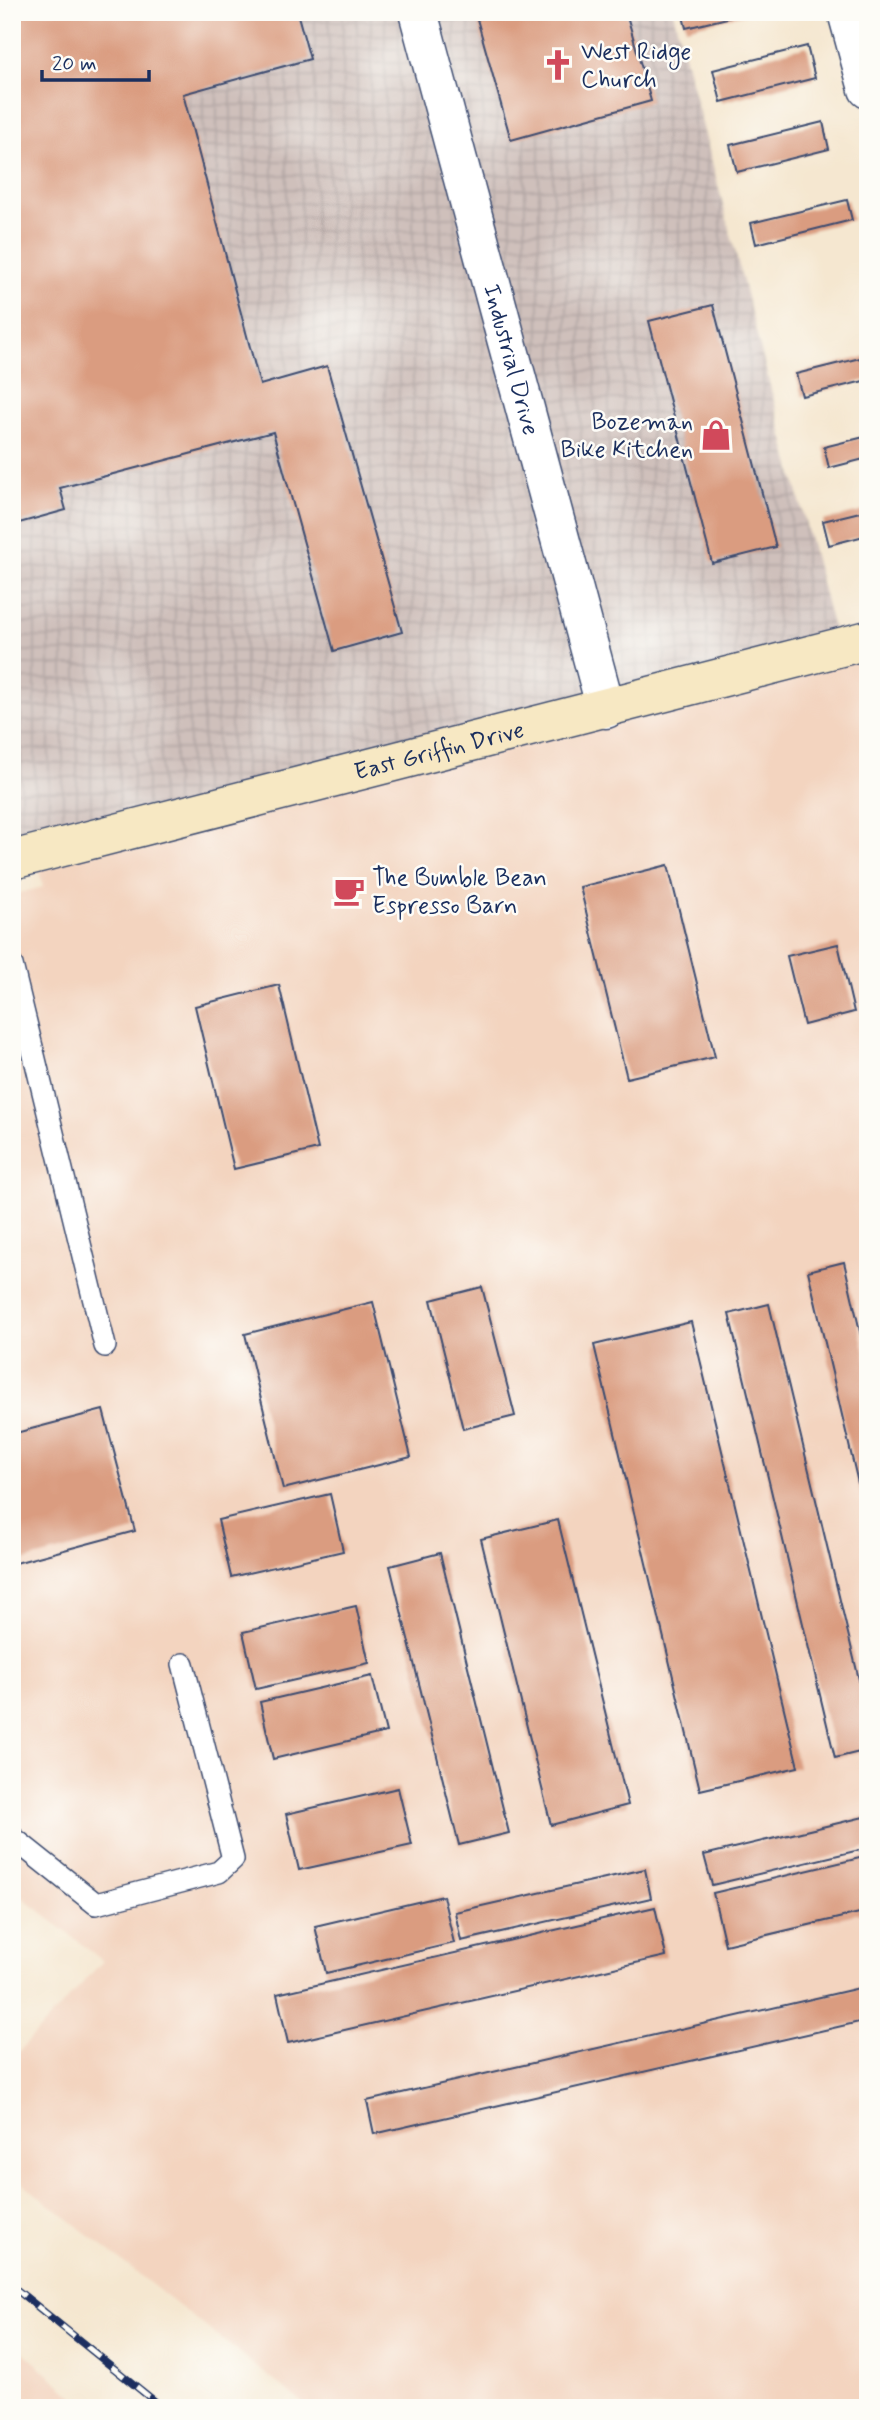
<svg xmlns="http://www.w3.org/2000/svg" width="880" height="2420" font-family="Mynerve,sans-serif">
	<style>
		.built { fill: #f3d4bf }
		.industrial { fill: url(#industrial-grid) }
		.building { fill: #da9c80 }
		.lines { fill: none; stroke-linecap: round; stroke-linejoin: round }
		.service-casing { stroke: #3c4b6f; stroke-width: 24 }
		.minor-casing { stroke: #3c4b6f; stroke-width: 41 }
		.secondary-casing { stroke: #3c4b6f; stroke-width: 41 }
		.service { stroke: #fff; stroke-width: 21 }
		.minor { stroke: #fff; stroke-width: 38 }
		.secondary { stroke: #f7e8c3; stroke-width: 38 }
		.rail-casing { stroke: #1b2f5e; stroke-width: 8 }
		.rail { stroke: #fdfcf7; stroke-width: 5; stroke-dasharray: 16; stroke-linecap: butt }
		.labels { text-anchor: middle; stroke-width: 5; stroke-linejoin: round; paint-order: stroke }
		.poi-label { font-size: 24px; fill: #1b2f5e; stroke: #fdfcf7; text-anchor: start }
		.street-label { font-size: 24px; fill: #1b2f5e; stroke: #fdfcf7 }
	</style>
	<defs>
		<pattern id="industrial-grid" width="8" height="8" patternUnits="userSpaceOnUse" patternTransform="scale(1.75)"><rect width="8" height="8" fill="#cfc0bb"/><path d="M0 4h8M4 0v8" fill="none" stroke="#b1a5a3"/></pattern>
	</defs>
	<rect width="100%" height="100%" fill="#fdfcf7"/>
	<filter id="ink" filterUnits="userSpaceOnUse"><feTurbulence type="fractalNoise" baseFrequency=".0143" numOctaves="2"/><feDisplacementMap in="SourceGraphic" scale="14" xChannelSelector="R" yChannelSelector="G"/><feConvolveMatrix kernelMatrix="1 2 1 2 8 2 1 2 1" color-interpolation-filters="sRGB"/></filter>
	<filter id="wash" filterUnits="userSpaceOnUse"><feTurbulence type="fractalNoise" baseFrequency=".00686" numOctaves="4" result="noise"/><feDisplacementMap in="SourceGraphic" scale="28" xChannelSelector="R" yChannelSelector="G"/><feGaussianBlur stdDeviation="1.57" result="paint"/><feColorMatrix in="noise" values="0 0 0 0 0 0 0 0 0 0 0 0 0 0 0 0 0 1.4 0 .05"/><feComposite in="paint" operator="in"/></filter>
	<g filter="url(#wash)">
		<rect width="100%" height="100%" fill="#f5e7d0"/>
		<g class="built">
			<path d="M868 641V2408H309L12 2175V2059L103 1961 12 1889V895L43 887 35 855Z"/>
			<path d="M12 2342 87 2408H12Z"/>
		</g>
		<path class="industrial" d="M12 12H673L838 648 12 860Z"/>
		<g id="blocks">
			<g class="building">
				<path d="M12 12H297L310 59 183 94 260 385 327 366 402 632 334 651 273 432 60 488 66 510 12 525Z"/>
				<path d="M500 12H626L651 101 511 140 477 19Z"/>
				<path d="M682 12H747L748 13 686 28Z"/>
				<path d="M807 46 815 78 721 102 713 70Z"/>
				<path d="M823 122 829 149 737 172 730 145Z"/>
				<path d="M847 200 852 220 756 244 751 223Z"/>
				<path d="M713 305 776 547 712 563 649 321Z"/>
				<path d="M868 356V380L802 396 796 374Z"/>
				<path d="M868 436V458L829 468 824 447Z"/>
				<path d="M868 510V535L829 545 823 521Z"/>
				<path d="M668 865 715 1057 627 1078 580 887Z"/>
				<path d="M838 944 854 1012 804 1025 787 956Z"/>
				<path d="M279 985 318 1149 234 1169 195 1006Z"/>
				<path d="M844 1262 868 1366 867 1521 808 1271Z"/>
				<path d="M482 1287 515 1416 463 1429 431 1300Z"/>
				<path d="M373 1302 411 1457 283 1489 245 1334Z"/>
				<path d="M769 1304 868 1717V1750L835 1758 729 1314Z"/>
				<path d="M691 1322 798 1767 700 1790 594 1345Z"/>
				<path d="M103 1410 135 1531 12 1564V1434Z"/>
				<path d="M330 1494 343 1551 231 1577 218 1520Z"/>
				<path d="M558 1520 628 1805 551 1825 481 1539Z"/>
				<path d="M440 1553 509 1833 459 1845 390 1566Z"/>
				<path d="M356 1606 369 1663 256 1689 243 1632Z"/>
				<path d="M372 1676 386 1732 273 1759 260 1702Z"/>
				<path d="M398 1788 412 1845 299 1870 286 1814Z"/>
				<path d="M868 1816V1848L712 1885 704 1855Z"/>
				<path d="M868 1856V1911L725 1945 713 1893Z"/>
				<path d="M645 1869 651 1898 461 1941 455 1912Z"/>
				<path d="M443 1896 454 1943 326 1973 315 1926Z"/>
				<path d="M655 1907 666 1956 288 2043 277 1994Z"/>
				<path d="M868 1986V2020L374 2134 367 2101Z"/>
			</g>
		</g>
	</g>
	<g filter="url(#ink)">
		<use href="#blocks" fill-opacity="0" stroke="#3c4b6f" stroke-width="2"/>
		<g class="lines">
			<defs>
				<g id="service">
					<path d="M12 965 105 1346"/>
					<path d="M12 1837 96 1904 219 1872 233 1859 183 1664"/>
				</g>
				<g id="minor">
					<path id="s1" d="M418 12 606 709"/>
					<path d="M847 12 868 89"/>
				</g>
				<g id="secondary">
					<path id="s2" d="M12 860 868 640"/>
				</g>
			</defs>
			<use href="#service" class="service-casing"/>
			<use href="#minor" class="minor-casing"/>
			<use href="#secondary" class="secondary-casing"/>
			<use href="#service" class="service"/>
			<use href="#minor" class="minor"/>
			<use href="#secondary" class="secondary"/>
			<defs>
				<path id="rail" d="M12 2286 163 2408"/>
			</defs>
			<use href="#rail" class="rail-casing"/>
			<use href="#rail" class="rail"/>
		</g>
	</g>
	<defs>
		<symbol id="church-bare" viewBox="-9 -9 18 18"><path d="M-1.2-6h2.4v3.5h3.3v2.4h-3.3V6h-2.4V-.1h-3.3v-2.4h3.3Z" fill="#d1495b" stroke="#fdfcf7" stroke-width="2.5" paint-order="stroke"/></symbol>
		<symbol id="shop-bare" viewBox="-9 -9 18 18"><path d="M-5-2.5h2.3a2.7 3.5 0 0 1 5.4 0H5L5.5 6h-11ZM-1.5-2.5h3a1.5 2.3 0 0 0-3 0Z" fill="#d1495b" stroke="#fdfcf7" stroke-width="2.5" paint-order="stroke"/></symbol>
		<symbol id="cafe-bare" viewBox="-9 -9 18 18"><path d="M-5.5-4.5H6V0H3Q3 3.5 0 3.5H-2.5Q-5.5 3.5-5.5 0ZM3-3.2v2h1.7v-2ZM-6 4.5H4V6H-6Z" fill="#d1495b" stroke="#fdfcf7" stroke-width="2.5" paint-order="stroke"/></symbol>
	</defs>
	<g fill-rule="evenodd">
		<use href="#church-bare" x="536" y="43" width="44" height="44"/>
		<use href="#shop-bare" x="694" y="413" width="44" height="44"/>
		<use href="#cafe-bare" x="327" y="869" width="44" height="44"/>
	</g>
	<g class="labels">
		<g class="poi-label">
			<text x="581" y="59">West Ridge<tspan x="581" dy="28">Church</tspan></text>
			<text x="693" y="429" text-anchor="end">Bozeman<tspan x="693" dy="28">Bike Kitchen</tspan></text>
			<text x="372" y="885">The Bumble Bean<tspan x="372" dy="28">Espresso Barn</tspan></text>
		</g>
		<g class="street-label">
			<text dy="8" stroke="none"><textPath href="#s1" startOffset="360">Industrial Drive</textPath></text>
			<text dy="8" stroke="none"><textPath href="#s2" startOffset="441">East Griffin Drive</textPath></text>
		</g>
	</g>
	<rect width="880" height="2420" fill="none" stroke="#fdfcf7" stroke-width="42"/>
	<path d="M42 70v10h107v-10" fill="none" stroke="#1b2f5e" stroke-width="3.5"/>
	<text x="52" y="70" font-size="21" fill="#1b2f5e" stroke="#fdfcf7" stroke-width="5" paint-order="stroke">20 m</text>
</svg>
